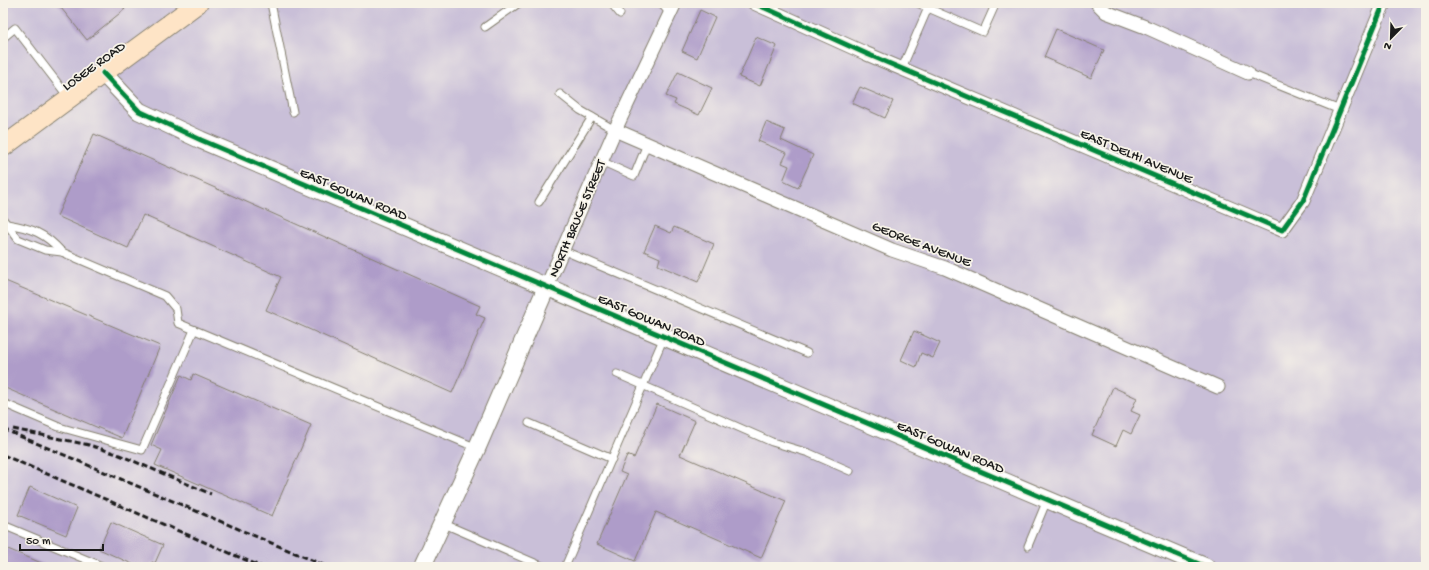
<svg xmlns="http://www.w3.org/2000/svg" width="1429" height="570" font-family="'Gochi Hand',sans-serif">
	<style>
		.industrial { fill: #c9bfd8 }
		.building { fill: #ae9cc9 }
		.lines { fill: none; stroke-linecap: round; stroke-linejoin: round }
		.service-casing { stroke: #847f6e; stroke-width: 9 }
		.minor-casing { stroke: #847f6e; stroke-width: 15 }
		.tertiary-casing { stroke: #847f6e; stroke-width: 19 }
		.secondary-casing { stroke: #847f6e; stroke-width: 21 }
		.service { stroke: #fff; stroke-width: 7 }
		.minor { stroke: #fff; stroke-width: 13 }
		.tertiary { stroke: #fff; stroke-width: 17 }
		.secondary { stroke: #fee4c6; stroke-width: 19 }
		.rail { stroke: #1c1c1c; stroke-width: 3; stroke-dasharray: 6 3; stroke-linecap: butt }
		.cycleway-casing { stroke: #f7f3e8; stroke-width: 8 }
		.cycleway { stroke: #00873e; stroke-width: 5 }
		.labels { text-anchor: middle; stroke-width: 3.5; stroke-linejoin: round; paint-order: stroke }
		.street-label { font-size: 14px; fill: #1c1c1c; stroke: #f7f3e8 }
	</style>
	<rect width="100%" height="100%" fill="#f7f3e8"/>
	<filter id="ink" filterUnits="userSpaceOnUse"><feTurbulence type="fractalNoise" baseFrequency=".025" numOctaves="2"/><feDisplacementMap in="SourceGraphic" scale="8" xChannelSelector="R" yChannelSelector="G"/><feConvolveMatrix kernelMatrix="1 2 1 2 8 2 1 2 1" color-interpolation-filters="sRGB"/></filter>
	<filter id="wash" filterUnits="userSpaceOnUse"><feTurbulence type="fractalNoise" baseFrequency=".012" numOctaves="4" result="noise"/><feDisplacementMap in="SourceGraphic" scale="16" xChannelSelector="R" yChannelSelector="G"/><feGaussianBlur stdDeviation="0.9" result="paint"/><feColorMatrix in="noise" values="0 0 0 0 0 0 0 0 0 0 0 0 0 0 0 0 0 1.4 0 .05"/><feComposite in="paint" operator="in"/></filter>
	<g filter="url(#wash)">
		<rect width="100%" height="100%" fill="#ebe2c1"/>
		<rect class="industrial" x="3" y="3" width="1423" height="564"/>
		<g id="blocks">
			<g class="building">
				<path d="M57 3H120L125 9 87 40Z"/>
				<path d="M700 10 715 17 697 58 682 51Z"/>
				<path d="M1056 29 1104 50 1091 78 1044 57Z"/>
				<path d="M756 37 777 46 760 86 739 77Z"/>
				<path d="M678 72 712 88 699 115 674 104 676 100 666 96Z"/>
				<path d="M860 87 893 101 885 118 852 103Z"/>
				<path d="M766 122 785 130 781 140 813 155 798 188 783 181 789 166 782 163 787 153 758 141Z"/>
				<path d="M94 134 480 306 476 314 485 318 452 393 266 310 281 277 143 215 128 248 57 216Z"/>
				<path d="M655 226 671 233 674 227 714 244 698 282 658 265 660 258 644 251Z"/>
				<path d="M3 280 160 346 122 438 3 387Z"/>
				<path d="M914 331 940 343 933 358 921 353 916 367 901 360Z"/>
				<path d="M193 374 311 425 272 516 155 465 162 450 151 445 181 375 191 380Z"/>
				<path d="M1113 387 1137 398 1131 411 1140 415 1131 434 1123 430 1116 446 1092 435Z"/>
				<path d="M657 404 695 421 680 455 786 501 761 558 656 512 635 561 597 544 627 475 620 472 627 455 634 458Z"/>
				<path d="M30 487 77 508 66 535 18 515Z"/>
				<path d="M111 522 163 545 155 563 152 562 149 567H139L99 549Z"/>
				<path d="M3 547 51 567H3Z"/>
			</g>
		</g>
	</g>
	<g filter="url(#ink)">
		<use href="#blocks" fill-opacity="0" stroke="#847f6e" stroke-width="1"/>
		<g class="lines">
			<defs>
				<g id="service">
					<path d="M271 3 293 112"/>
					<path d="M611 3 620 14"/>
					<path d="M661 3 670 14"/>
					<path d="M918 3 928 8"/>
					<path d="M485 27 519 3"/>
					<path d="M3 38 15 28 69 98"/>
					<path d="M902 68 928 8 983 32 996 3"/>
					<path d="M1248 73 1340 110"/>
					<path d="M560 94 580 110 615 130"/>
					<path d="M601 161 634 176 647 144"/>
					<path d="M539 202 592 117"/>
					<path d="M3 219 18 239 45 250 62 252 165 296 176 309 178 323 477 448"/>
					<path d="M7 224C31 228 45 233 62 252"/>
					<path d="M562 250 807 353"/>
					<path d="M617 374 772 442 809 453 850 471"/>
					<path d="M3 403 59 427 142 450 194 330"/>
					<path d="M529 423 612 459"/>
					<path d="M442 523 544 567"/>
					<path d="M3 525 104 567"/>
					<path d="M1028 546 1047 500"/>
					<path d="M565 567 664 337"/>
				</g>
				<g id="minor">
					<path d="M754 3 867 54 1282 230 1303 201 1384 3"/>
					<path d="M1097 3 1106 12 1148 28 1248 73"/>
					<path d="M615 130 892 250 945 268 1218 387"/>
					<path d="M546 288 615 130 675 3"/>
				</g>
				<g id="tertiary">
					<path d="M103 73 139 111 201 140 1206 567"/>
					<path d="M422 567 477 448 546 288"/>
				</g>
				<path id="secondary" d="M3 147 198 3"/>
			</defs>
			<use href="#service" class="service-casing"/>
			<use href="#minor" class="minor-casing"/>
			<use href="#tertiary" class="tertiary-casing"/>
			<use href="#secondary" class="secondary-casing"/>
			<use href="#service" class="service"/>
			<use href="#minor" class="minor"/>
			<use href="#tertiary" class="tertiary"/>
			<use href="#secondary" class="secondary"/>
			<g class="rail">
				<path d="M3 429 328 567"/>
				<path d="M13 429 89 445 117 454 211 494"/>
				<path d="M3 455 262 567"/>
			</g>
			<defs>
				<g id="cycleway">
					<path d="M754 3 867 54 1282 230 1303 201 1384 3"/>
					<path d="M103 73 139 111 201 140 1206 567"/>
				</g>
			</defs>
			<use href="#cycleway" class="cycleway-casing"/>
			<use href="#cycleway" class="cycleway"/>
		</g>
	</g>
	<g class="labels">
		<g class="street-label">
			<text transform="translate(93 65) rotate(-36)" y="5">LOSEE ROAD</text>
			<text transform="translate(1137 155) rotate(23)" y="5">EAST DELHI AVENUE</text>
			<text transform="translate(354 193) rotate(23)" y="5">EAST GOWAN ROAD</text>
			<text transform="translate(576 218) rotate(-67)" y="5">NORTH BRUCE STREET</text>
			<text transform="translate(922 243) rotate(21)" y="5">GEORGE AVENUE</text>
			<text transform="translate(652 319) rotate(23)" y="5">EAST GOWAN ROAD</text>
			<text transform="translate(951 446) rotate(23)" y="5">EAST GOWAN ROAD</text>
		</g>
	</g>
	<rect width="1429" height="570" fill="none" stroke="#f7f3e8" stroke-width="16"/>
	<g transform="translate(1391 38) rotate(203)" stroke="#f7f3e8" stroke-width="3" paint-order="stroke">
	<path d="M0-3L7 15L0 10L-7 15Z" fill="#1c1c1c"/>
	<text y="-6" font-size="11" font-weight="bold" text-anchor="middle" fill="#1c1c1c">N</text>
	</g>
	<path d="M20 544v6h83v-6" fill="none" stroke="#1c1c1c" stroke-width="2"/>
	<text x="26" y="544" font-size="12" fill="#1c1c1c" stroke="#f7f3e8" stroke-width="3" paint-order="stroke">50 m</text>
</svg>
